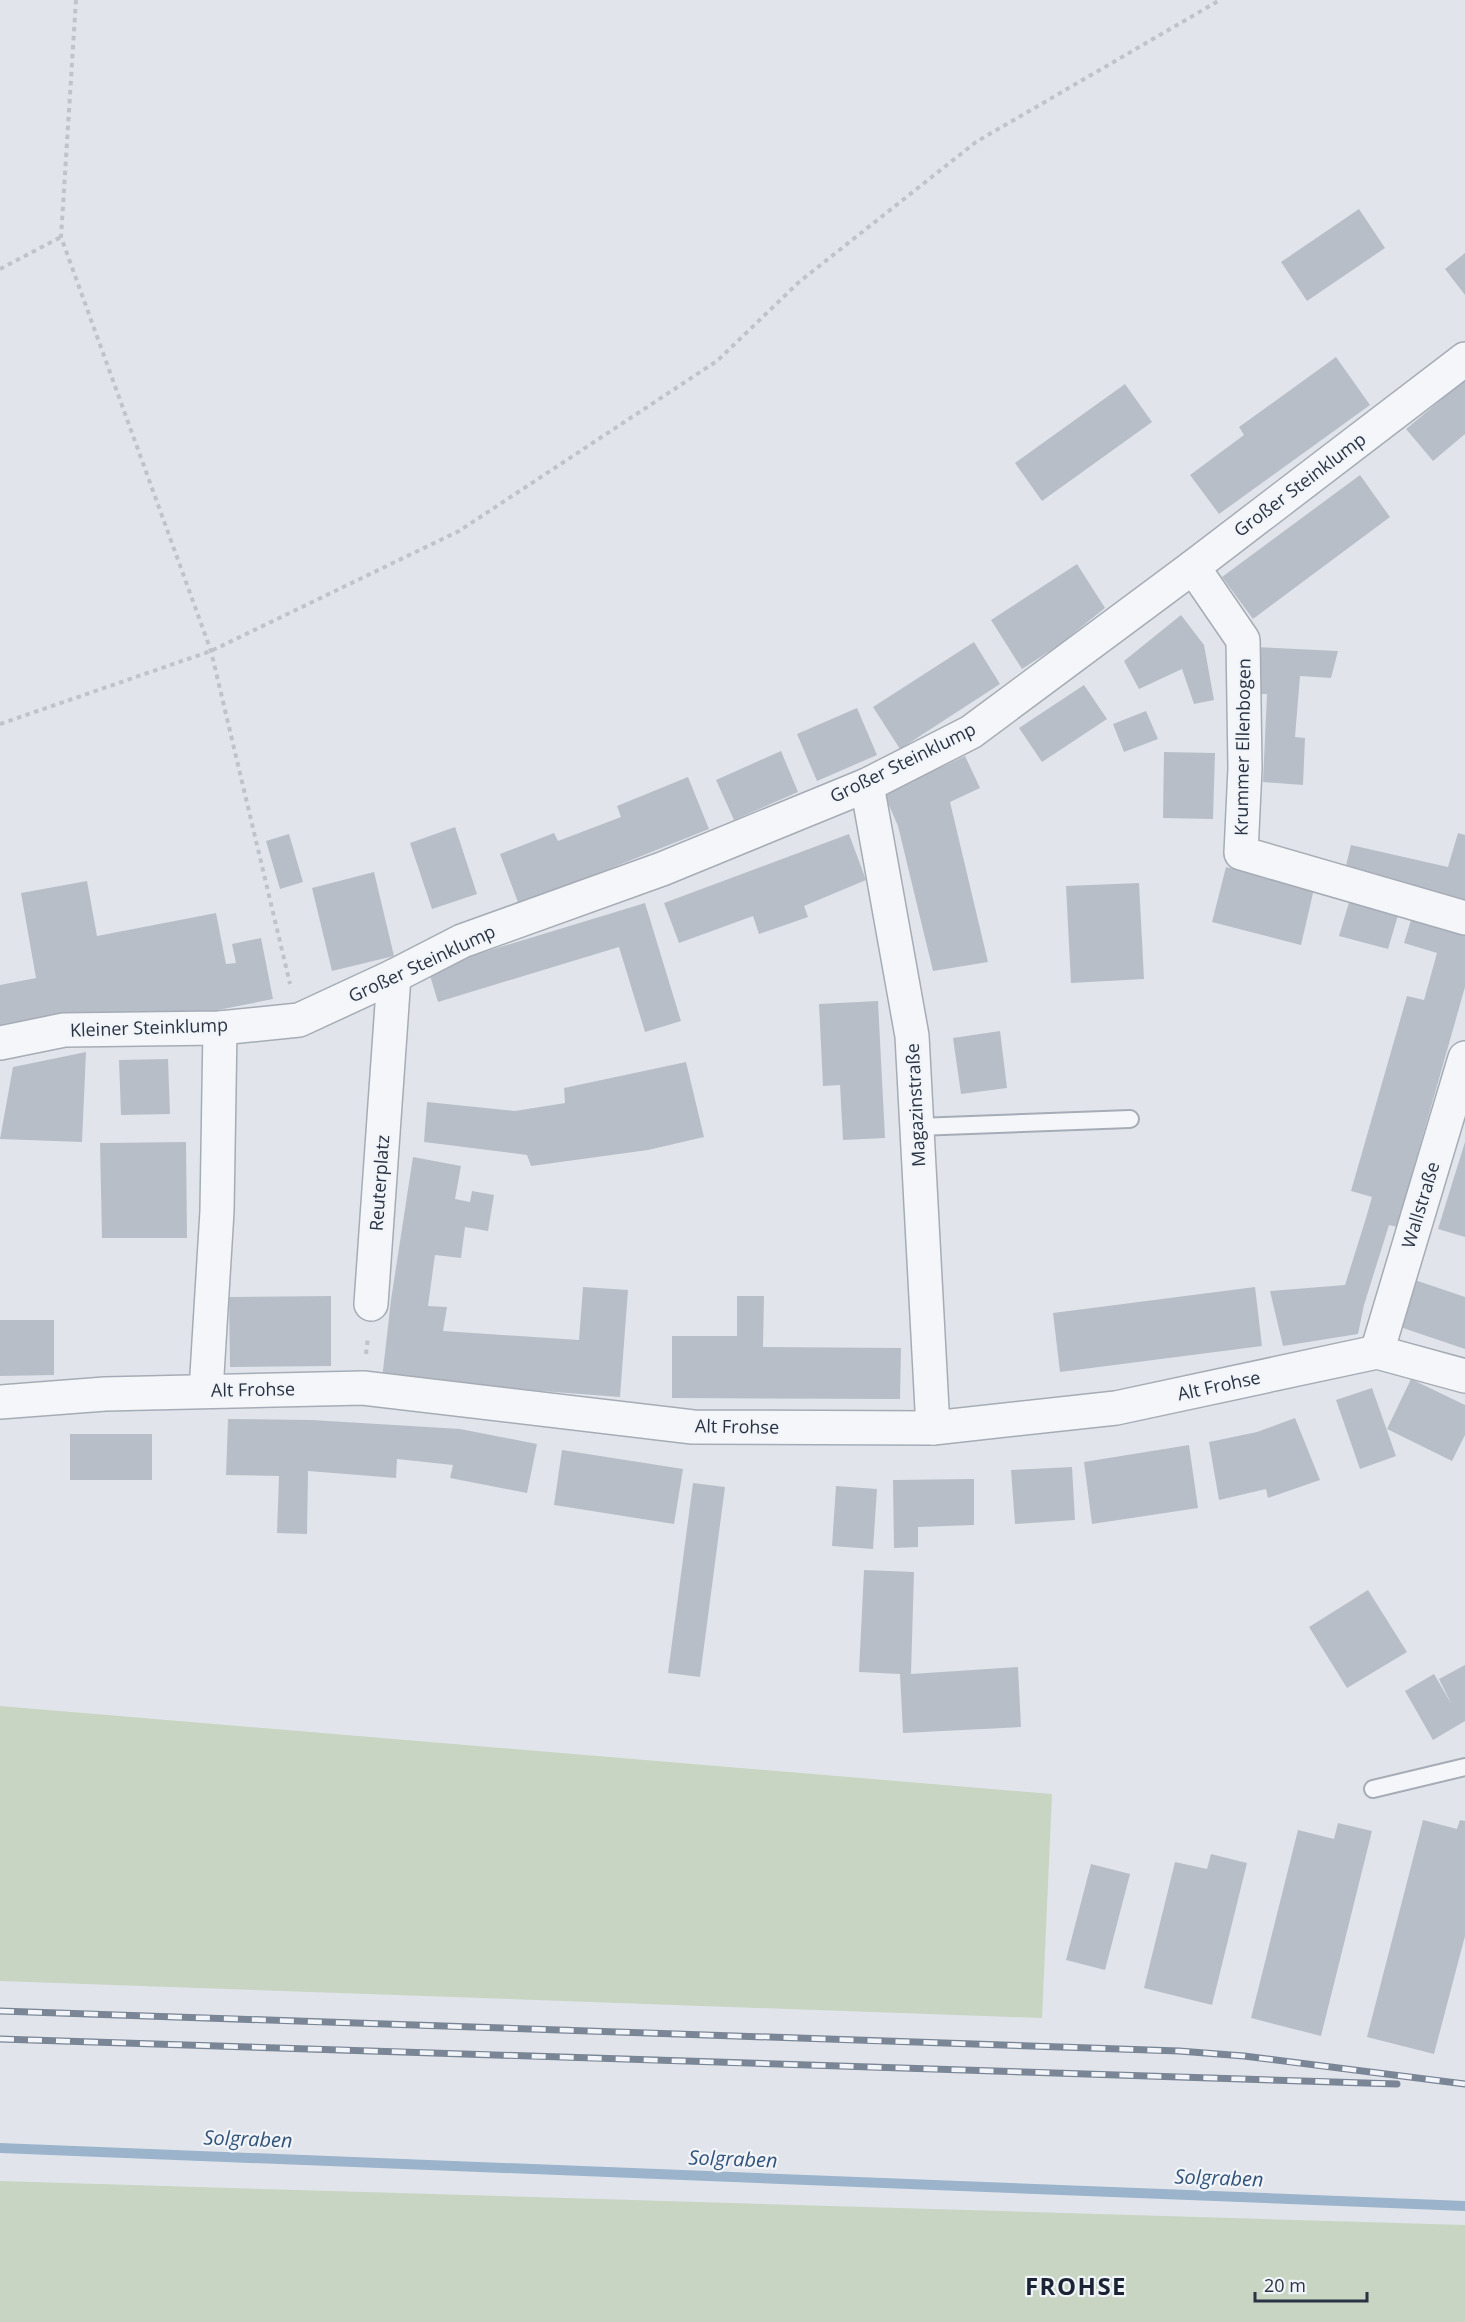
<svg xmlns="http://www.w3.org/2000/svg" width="1465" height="2322" font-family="'Open Sans',sans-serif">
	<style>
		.green { fill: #c7d5c2 }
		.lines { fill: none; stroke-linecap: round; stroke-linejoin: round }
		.stream { stroke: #9bb4cc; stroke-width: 10 }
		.building { fill: #b8bec8 }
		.service-casing { stroke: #a6acb5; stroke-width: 20 }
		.minor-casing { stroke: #a6acb5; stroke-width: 36 }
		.tertiary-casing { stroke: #a6acb5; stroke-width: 36 }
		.path { stroke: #bfc3ca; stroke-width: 4; stroke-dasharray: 4.5 4.5; stroke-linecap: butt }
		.service { stroke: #f4f6f9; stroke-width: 16 }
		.minor { stroke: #f4f6f9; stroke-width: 33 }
		.tertiary { stroke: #f4f6f9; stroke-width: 33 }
		.rail-casing { stroke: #7a8595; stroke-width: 7 }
		.rail { stroke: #f1f4f8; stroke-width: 4.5; stroke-dasharray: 14; stroke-linecap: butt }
		.labels { text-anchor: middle; stroke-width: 4.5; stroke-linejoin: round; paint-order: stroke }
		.street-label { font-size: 18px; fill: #293343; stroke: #f1f4f8 }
		.water-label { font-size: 20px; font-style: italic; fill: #315379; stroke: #f1f4f8 }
		.district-label { font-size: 24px; font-weight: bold; letter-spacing: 1.5px; fill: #1b2434; stroke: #f1f4f8 }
	</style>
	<rect width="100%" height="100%" fill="#e1e5eb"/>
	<g class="green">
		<path d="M0 1706 1052 1794 1042 2018 0 1981Z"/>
		<path d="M0 2181 1465 2225V2322H0Z"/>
	</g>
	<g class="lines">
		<path class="stream" d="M0 2148 1465 2206"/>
	</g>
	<g class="building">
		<path d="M1359 209 1385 248 1307 301 1281 262Z"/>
		<path d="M1465 253V295L1445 269Z"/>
		<path d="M1336 357 1370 405 1219 514 1190 475 1244 435 1239 427Z"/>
		<path d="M1465 380V434L1433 461 1406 429Z"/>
		<path d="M1125 384 1152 422 1042 501 1015 463Z"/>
		<path d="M1360 475 1390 517 1253 619 1222 577Z"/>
		<path d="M1077 564 1105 608 1059 645 1022 669 991 620Z"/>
		<path d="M1181 615 1204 645 1214 700 1194 704 1182 669 1139 689 1124 661Z"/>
		<path d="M974 642 1000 684 900 749 873 707Z"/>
		<path d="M1255 647 1338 651 1331 678 1300 676 1295 737 1305 738 1303 785 1263 782 1267 694H1253Z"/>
		<path d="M1084 685 1107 719 1042 762 1019 728Z"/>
		<path d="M857 708 877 755 817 781 797 734Z"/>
		<path d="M1146 711 1158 739 1124 752 1113 724Z"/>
		<path d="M781 751 798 792 734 820 716 780Z"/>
		<path d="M1164 752 1215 753 1213 819 1163 818Z"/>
		<path d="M965 756 980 788 950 802 988 962 933 971 898 826 884 794Z"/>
		<path d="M688 777 709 829 519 905 500 854 554 833 558 841 621 817 617 806Z"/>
		<path d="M455 827 477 894 432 909 410 843Z"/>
		<path d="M1458 833 1465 835V902L1344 874 1351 845 1448 867Z"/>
		<path d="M289 834 303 882 280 889 266 841Z"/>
		<path d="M849 834 866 880 804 906 808 917 759 934 753 916 679 943 664 903Z"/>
		<path d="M1226 867 1314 889 1301 945 1212 922Z"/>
		<path d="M374 872 394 956 332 971 312 888Z"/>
		<path d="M87 881 97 936 216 913 226 964 236 963 232 944 261 938 273 999 203 1013 0 1034V985L36 978 21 893Z"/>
		<path d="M1139 883 1144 979 1071 983 1066 886Z"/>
		<path d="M1350 899 1399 912 1388 949 1339 936Z"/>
		<path d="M645 903 681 1021 645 1032 619 947 438 1002 428 969Z"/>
		<path d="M1411 920 1465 936V987L1397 1227 1389 1225 1364 1305 1358 1334 1283 1346 1270 1291 1345 1285 1366 1218 1372 1197 1351 1191 1407 996 1424 1000 1437 953 1404 943Z"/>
		<path d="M878 1001 885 1138 843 1140 840 1085 823 1086 819 1004Z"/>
		<path d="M1000 1031 1007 1088 961 1094 953 1038Z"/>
		<path d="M86 1052 82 1142 0 1139 13 1067Z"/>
		<path d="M168 1059 170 1114 121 1115 119 1060Z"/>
		<path d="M686 1062 704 1137 648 1150 531 1166 527 1155 424 1142 427 1102 515 1111 565 1103 564 1088Z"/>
		<path d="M186 1142 187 1238H102L100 1143Z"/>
		<path d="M1465 1142V1237L1438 1229Z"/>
		<path d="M413 1157 461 1166 455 1199 470 1202 472 1191 494 1195 488 1231 465 1227 461 1258 435 1255 428 1306 447 1307 443 1331 579 1340 583 1287 628 1290 620 1397 382 1379 391 1300Z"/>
		<path d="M1415 1280 1465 1297V1349L1400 1327Z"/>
		<path d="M1255 1287 1262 1346 1060 1372 1053 1313Z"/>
		<path d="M331 1296V1366L230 1367 229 1297Z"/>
		<path d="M737 1296H764L763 1347 901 1348 900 1399 672 1398V1336H737Z"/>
		<path d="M0 1320H54V1375L0 1376Z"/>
		<path d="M1411 1379 1465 1405V1435L1452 1461 1387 1429Z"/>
		<path d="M1372 1388 1396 1456 1360 1469 1336 1400Z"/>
		<path d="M1295 1418 1320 1480 1268 1498 1266 1489 1219 1500 1209 1442 1257 1432Z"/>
		<path d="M228 1419 312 1420 460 1429 537 1444 527 1493 450 1478 453 1465 397 1459 396 1478 308 1471 307 1534 277 1533 279 1476 226 1475Z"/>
		<rect x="70" y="1434" width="82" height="46"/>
		<path d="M1189 1445 1198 1508 1092 1524 1084 1462Z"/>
		<path d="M562 1450 683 1469 674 1524 554 1505Z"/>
		<path d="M1072 1467 1075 1520 1015 1524 1011 1470Z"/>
		<path d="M974 1479V1525L918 1527V1547L894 1548 893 1480Z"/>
		<path d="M693 1483 725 1487 700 1677 668 1673Z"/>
		<path d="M836 1486 877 1489 873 1549 832 1546Z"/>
		<path d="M864 1570 914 1572 911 1674 1018 1667 1021 1727 903 1733 900 1674 859 1672Z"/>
		<path d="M1368 1590 1407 1652 1347 1688 1309 1627Z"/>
		<path d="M1465 1665V1721L1433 1740 1405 1691 1434 1674 1452 1705 1439 1679Z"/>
		<path d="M1423 1820 1457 1829 1460 1820 1465 1821V1936L1434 2054 1367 2037Z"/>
		<path d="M1338 1823 1372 1831 1321 2036 1251 2018 1298 1830 1334 1839Z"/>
		<path d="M1211 1854 1247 1863 1212 2005 1144 1988 1175 1862 1207 1869Z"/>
		<path d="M1091 1864 1130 1874 1105 1970 1066 1960Z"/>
	</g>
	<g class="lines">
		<defs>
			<g id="service">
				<path d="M917 1127 1130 1119"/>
				<path d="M1373 1789 1465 1767"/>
			</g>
			<g id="minor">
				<path d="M1193 567 1243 640 1245 768 1241 853 1465 918"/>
				<path d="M867 785 912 1036 933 1428"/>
				<path d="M0 1043 64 1030 220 1028 299 1020 394 976 462 941 662 869 867 785 971 732 1193 567 1465 359"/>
				<path d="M371 1304 394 976"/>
				<path d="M1377 1352 1465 1058"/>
				<path d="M206 1391 217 1211 220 1028"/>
			</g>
			<path id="tertiary" d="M0 1402 105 1394 363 1388 693 1427 933 1428 1116 1408 1377 1352 1465 1376"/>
		</defs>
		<use href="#service" class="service-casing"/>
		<use href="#minor" class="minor-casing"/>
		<use href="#tertiary" class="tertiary-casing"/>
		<g class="path">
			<path d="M76 0 61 237 211 651 290 984"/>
			<path d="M0 269 61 237"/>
			<path d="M0 724 211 651 459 531 717 361 799 282 976 142 1220 0"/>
			<path d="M366 1354 368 1337"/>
		</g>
		<use href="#service" class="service"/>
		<use href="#minor" class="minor"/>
		<use href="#tertiary" class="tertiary"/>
		<defs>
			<g id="rail">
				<path d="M0 2011 1179 2051 1244 2056 1465 2084"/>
				<path d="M0 2039 1397 2084"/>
			</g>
		</defs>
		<use href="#rail" class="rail-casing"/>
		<use href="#rail" class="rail"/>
	</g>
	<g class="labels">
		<g class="street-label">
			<text transform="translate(1300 485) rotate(-37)" y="6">Großer Steinklump</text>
			<text transform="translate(1243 747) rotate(-89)" y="6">Krummer Ellenbogen</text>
			<text transform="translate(903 763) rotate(-26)" y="6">Großer Steinklump</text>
			<text transform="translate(422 964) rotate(-25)" y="6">Großer Steinklump</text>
			<text transform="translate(149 1028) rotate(-2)" y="6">Kleiner Steinklump</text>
			<text transform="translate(916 1105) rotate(-93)" y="6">Magazinstraße</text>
			<text transform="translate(380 1183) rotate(-86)" y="6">Reuterplatz</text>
			<text transform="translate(1421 1205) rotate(-73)" y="6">Wallstraße</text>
			<text transform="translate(1219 1386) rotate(-12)" y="6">Alt Frohse</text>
			<text transform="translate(253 1390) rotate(-1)" y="6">Alt Frohse</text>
			<text transform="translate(737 1427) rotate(1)" y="6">Alt Frohse</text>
		</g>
		<g class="water-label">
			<text transform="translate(248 2139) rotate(2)" y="7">Solgraben</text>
			<text transform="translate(733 2159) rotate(2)" y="7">Solgraben</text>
			<text transform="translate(1219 2178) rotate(2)" y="7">Solgraben</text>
		</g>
		<g class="district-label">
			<text x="1076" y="2295">FROHSE</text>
		</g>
	</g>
	<path d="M1255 2292v9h112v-9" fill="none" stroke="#293343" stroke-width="3"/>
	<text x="1264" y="2292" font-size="18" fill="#293343" stroke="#f1f4f8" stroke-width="4.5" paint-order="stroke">20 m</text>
</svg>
